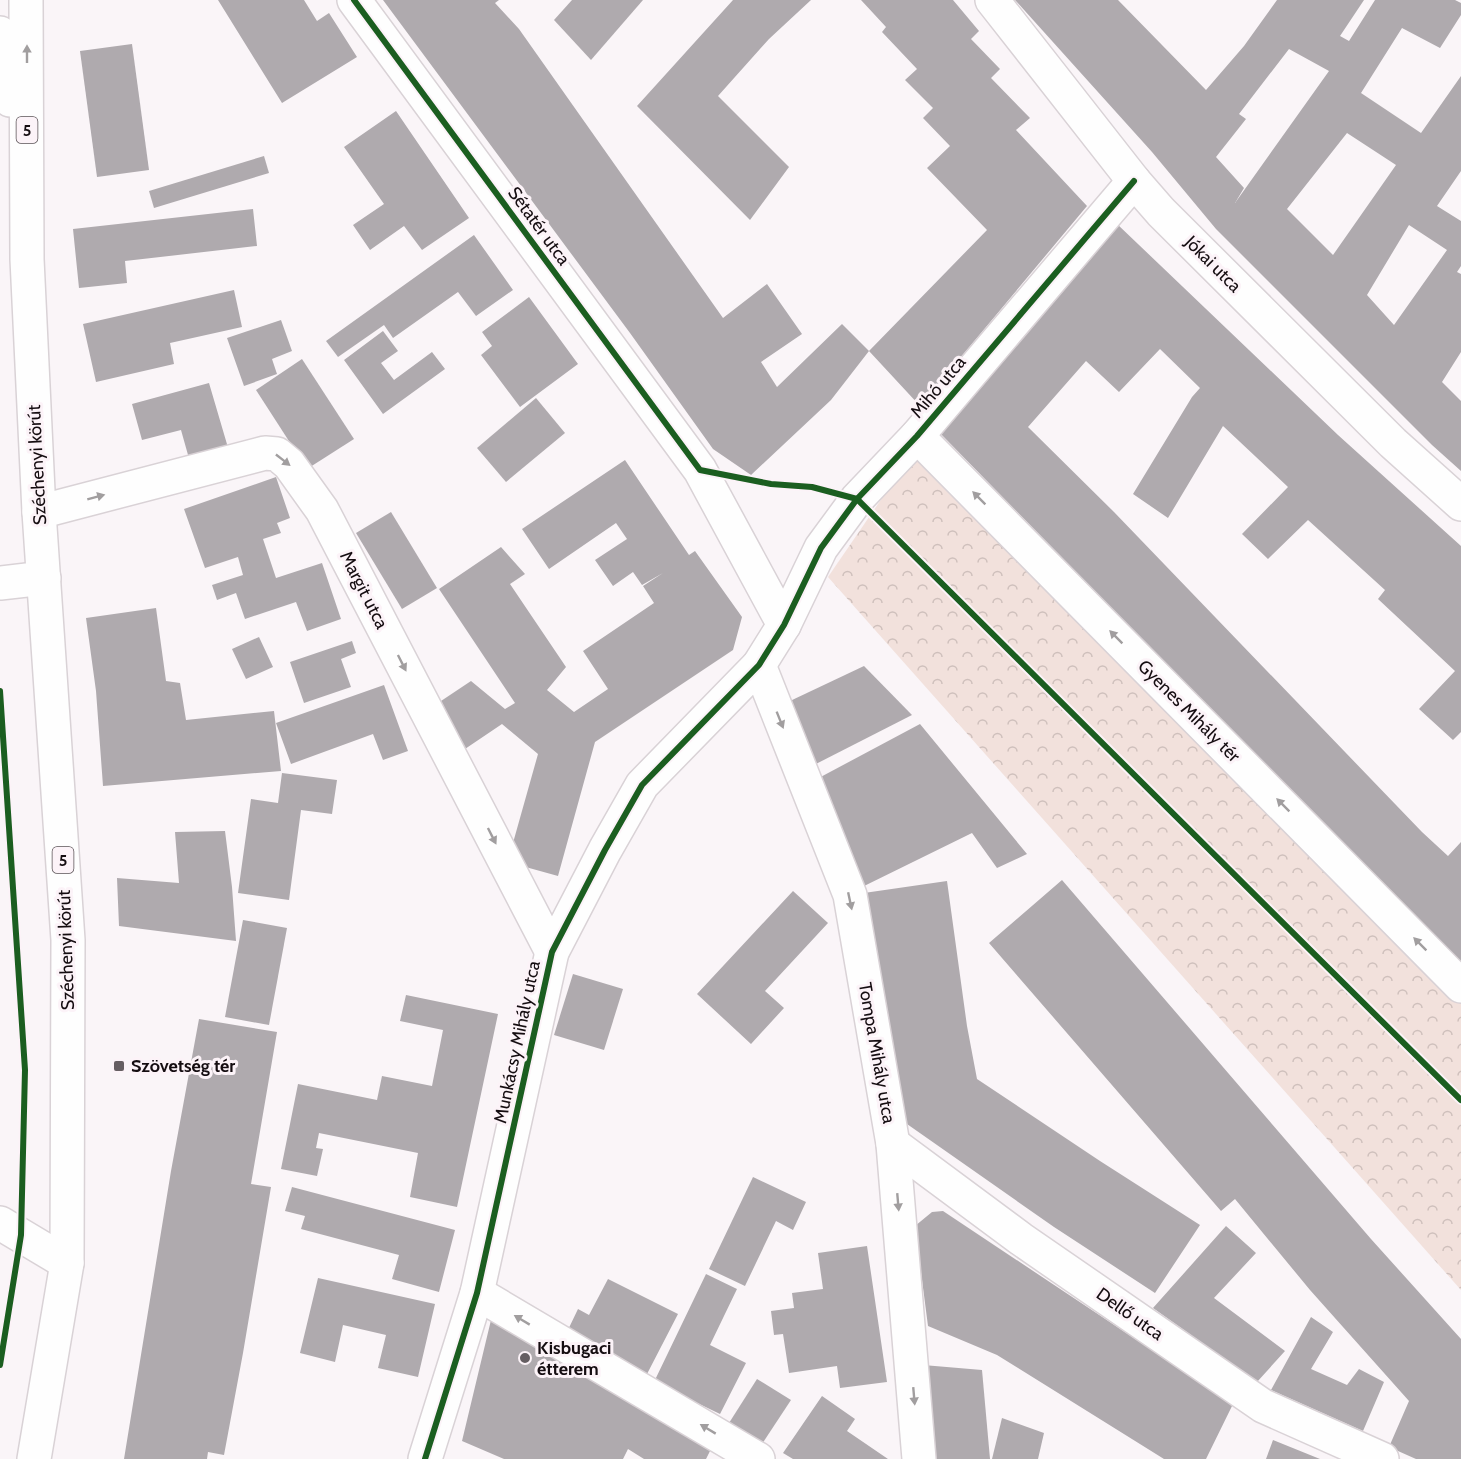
<svg xmlns="http://www.w3.org/2000/svg" width="1461" height="1459" font-family="Cabin,sans-serif">
	<style>
		.park { fill: url(#park-crowns) }
		.building { fill: #afaaae; fill-rule: evenodd }
		.lines { fill: none; stroke-linecap: round; stroke-linejoin: round }
		.minor-casing { stroke: #d9d2d6; stroke-width: 36 }
		.tertiary-casing { stroke: #d9d2d6; stroke-width: 36 }
		.primary-casing { stroke: #d9d2d6; stroke-width: 36 }
		.minor { stroke: #fefefe; stroke-width: 33 }
		.tertiary { stroke: #fefefe; stroke-width: 33 }
		.primary { stroke: #fefefe; stroke-width: 33 }
		.cycleway-casing { stroke: #fcf3f8; stroke-width: 10 }
		.cycleway { stroke: #1b5e20; stroke-width: 6 }
		.oneway { fill: #a19e9f }
		.poi-dot { fill: #655e62; stroke: #fcf3f8; stroke-width: 2 }
		.labels { text-anchor: middle; stroke-width: 6; stroke-linejoin: round; paint-order: stroke }
		.shield { fill: #fcf3f8; stroke: #5a5256; stroke-width: 1.5 }
		.shield-label { font-size: 16px; font-weight: bold; fill: #150d11 }
		.street-label { font-size: 18px; fill: #150d11; stroke: #fcf3f8 }
		.poi-label { font-size: 18px; font-weight: bold; fill: #150d11; stroke: #fcf3f8; text-anchor: start }
	</style>
	<defs>
		<pattern id="park-crowns" width="20" height="18" patternUnits="userSpaceOnUse" patternTransform="scale(1.5)"><rect width="20" height="18" fill="#f2e1dc"/><path d="M2 6a3 3 0 1 1 6 0M12 15a3 3 0 1 1 6 0" fill="none" stroke="#cfc0bc"/></pattern>
	</defs>
	<rect width="100%" height="100%" fill="#faf5f8"/>
	<path class="park" d="M917 447 1461 1000V1290L828 577Z"/>
	<g class="building">
		<path d="M218 0H304L317 21 329 13 357 57 282 103Z"/>
		<path d="M383 0H499L495 3 519 29 723 318 767 284 802 334 761 362 777 387 842 324 869 351 831 400 751 475 713 449 630 333Z"/>
		<path d="M572 0H643L591 60 554 20Z"/>
		<path d="M733 0H811L769 39 718 96 789 167 750 220 637 106Z"/>
		<path d="M861 0H953L979 31 971 39 1000 69 991 78 1030 118 1016 130 1087 206 920 406 869 351 987 230 927 168 950 146 923 118 933 108 905 80 917 69 882 32 886 27Z"/>
		<path d="M1015 0H1118L1206 90 1244 46 1277 0H1364L1340 36 1349 41 1375 0H1455L1461 3V15L1440 48 1402 28 1361 93 1421 133 1461 76V171L1437 206 1461 221V266L1457 272 1461 274V352L1442 382 1461 401V471L1432 445 1216 229 1152 152ZM1289 49 1329 71 1235 203 1244 188 1216 157 1246 119 1239 114ZM1347 133 1396 165 1333 255 1287 209ZM1409 225 1447 250 1394 325 1367 295Z"/>
		<path d="M132 44 149 170 97 177 80 51Z"/>
		<path d="M396 111 469 218 422 250 404 226 370 250 353 225 384 204 344 147Z"/>
		<path d="M264 156 269 173 154 208 149 191Z"/>
		<path d="M253 209 257 246 125 261 127 283 79 288 73 229Z"/>
		<path d="M1116 223 1338 435 1461 546V732L1453 740 1419 709 1455 671 1378 599 1385 590 1308 520 1268 559 1242 534 1288 487 1223 426 1168 518 1133 494 1192 397 1200 388 1160 349 1119 392 1086 361 1028 427 1114 512 1422 832 1448 856 1461 842V966L937 430Z"/>
		<path d="M474 235 513 290 476 316 458 292 393 338 384 325 338 357 326 341Z"/>
		<path d="M234 290 242 327 170 343 174 364 96 382 83 324Z"/>
		<path d="M529 297 578 364 520 407 481 355 492 346 482 332Z"/>
		<path d="M281 320 292 351 272 359 277 374 244 386 227 338Z"/>
		<path d="M383 331 398 351 381 363 394 380 432 352 445 369 383 414 344 360Z"/>
		<path d="M302 359 354 439 307 469 256 390Z"/>
		<path d="M209 383 229 451 190 462 181 430 142 440 132 404Z"/>
		<path d="M536 398 565 433 506 482 477 448Z"/>
		<path d="M625 460 689 555 695 551 742 617 733 650 595 742 558 876 522 866 511 850 538 754 502 724 462 751 432 707 471 681 505 709 515 703 439 589 501 547 525 574 510 584 566 667 547 690 574 712 608 689 583 651 654 603 643 586 663 573 642 585 633 572 613 586 595 560 627 539 616 523 549 569 522 529Z"/>
		<path d="M276 477 290 518 277 523 281 533 263 539 276 578 322 563 341 619 307 631 296 602 245 619 236 593 217 600 212 585 243 575 238 557 205 568 184 509Z"/>
		<path d="M391 512 437 588 402 609 356 533Z"/>
		<path d="M156 608 166 681 180 683 186 720 274 711 281 771 103 786 96 691 86 618Z"/>
		<path d="M259 637 273 667 246 679 232 649Z"/>
		<path d="M352 641 356 653 341 659 351 687 304 703 290 662Z"/>
		<path d="M864 666 912 715 810 767 790 701Z"/>
		<path d="M384 685 408 751 383 760 373 734 291 764 276 723Z"/>
		<path d="M920 724 1027 854 997 868 972 833 858 889 815 780Z"/>
		<path d="M282 773 337 780 332 814 301 810 289 900 238 893 251 799 278 803Z"/>
		<path d="M225 831 232 887 236 941 119 926 117 878 179 883 175 832Z"/>
		<path d="M1062 880 1371 1239 1461 1339V1459H1416L1389 1447 1409 1401 1310 1290 1235 1199 1221 1211 989 943Z"/>
		<path d="M947 881 967 1026 977 1079 1100 1161 1200 1225 1155 1293 1054 1227 897 1117 857 894Z"/>
		<path d="M793 891 828 923 765 991 784 1008 751 1044 697 994Z"/>
		<path d="M243 920 287 928 269 1025 225 1017Z"/>
		<path d="M573 974 623 989 604 1050 554 1035Z"/>
		<path d="M406 995 498 1014 457 1207 410 1197 418 1153 319 1133 316 1148 323 1149 317 1176 281 1169 298 1084 377 1100 382 1076 432 1086 443 1030 400 1021Z"/>
		<path d="M199 1019 277 1032 251 1184 271 1187 243 1353 224 1455 208 1452 207 1459H124L171 1171Z"/>
		<path d="M753 1177 806 1202 793 1230 776 1221 745 1286 709 1269Z"/>
		<path d="M292 1187 455 1230 439 1292 392 1279 399 1255 301 1229 305 1216 285 1211Z"/>
		<path d="M943 1211 1233 1404 1206 1459H1164L997 1355 928 1326 915 1226 932 1212Z"/>
		<path d="M1226 1226 1256 1253 1214 1298 1285 1351 1257 1382 1153 1308Z"/>
		<path d="M867 1246 887 1382 840 1388 837 1366 789 1373 783 1334 774 1335 771 1311 794 1308 792 1293 823 1289 818 1253Z"/>
		<path d="M706 1274 737 1289 710 1345 746 1363 720 1414 654 1382Z"/>
		<path d="M318 1278 435 1304 418 1377 378 1368 386 1335 343 1325 335 1362 300 1353Z"/>
		<path d="M608 1279 678 1314 647 1374 566 1334 578 1309 589 1315Z"/>
		<path d="M1311 1317 1333 1332 1311 1369 1347 1385 1359 1369 1384 1382 1363 1431 1271 1390Z"/>
		<path d="M491 1320 713 1445 706 1459H644L628 1449 623 1459H504L462 1441Z"/>
		<path d="M923 1365 982 1370 990 1459H930Z"/>
		<path d="M757 1379 791 1400 762 1444 729 1423Z"/>
		<path d="M822 1396 855 1419 847 1431 888 1459H793L783 1453Z"/>
		<path d="M1002 1418 1044 1433 1038 1459H992Z"/>
		<path d="M1273 1440 1320 1459H1266Z"/>
	</g>
	<g class="lines">
		<defs>
			<g id="minor">
				<path d="M354 0 700 470 784 625"/>
				<path d="M917 436 1461 986"/>
				<path d="M39 512 265 453 277 454 289 464 322 510 552 952"/>
				<path d="M0 583 44 578"/>
				<path d="M759 665 850 895 893 1144 919 1459"/>
				<path d="M893 1144 1021 1239 1263 1406 1382 1459"/>
				<path d="M0 1223 67 1263"/>
				<path d="M477 1293 758 1459"/>
				<path d="M425 1459 477 1293 552 952 605 850 642 785 759 665 784 625 821 548 857 499 917 436 1134 181"/>
			</g>
			<path id="tertiary" d="M992 0 1134 181 1161 212 1393 443 1461 504"/>
			<g id="primary">
				<path d="M26 0 27 259 39 512 68 940 67 1263 34 1459"/>
				<path d="M0 33 10 100"/>
			</g>
		</defs>
		<use href="#minor" class="minor-casing"/>
		<use href="#tertiary" class="tertiary-casing"/>
		<use href="#primary" class="primary-casing"/>
		<use href="#minor" class="minor"/>
		<use href="#tertiary" class="tertiary"/>
		<use href="#primary" class="primary"/>
		<defs>
			<g id="cycleway">
				<path d="M354 0 700 470 771 484 812 487 857 499 1461 1100"/>
				<path d="M0 691 25 1070 21 1235 0 1365"/>
				<path d="M425 1459 477 1293 552 952 605 850 642 785 759 665 784 625 821 548 857 499 917 436 1134 181"/>
			</g>
		</defs>
		<use href="#cycleway" class="cycleway-casing"/>
		<use href="#cycleway" class="cycleway"/>
	</g>
	<defs><path id="oneway-solid" d="M-6-.8H1V-3.2L6.5 0L1 3.2V.8H-6Z" transform="scale(1.5)"/></defs>
	<g class="oneway">
		<use href="#oneway-solid" transform="translate(27 54) rotate(-90)"/>
		<use href="#oneway-solid" transform="translate(283 460) rotate(38)"/>
		<use href="#oneway-solid" transform="translate(96 497) rotate(-15)"/>
		<use href="#oneway-solid" transform="translate(979 498) rotate(-135)"/>
		<use href="#oneway-solid" transform="translate(1116 637) rotate(-135)"/>
		<use href="#oneway-solid" transform="translate(402 663) rotate(63)"/>
		<use href="#oneway-solid" transform="translate(780 720) rotate(68)"/>
		<use href="#oneway-solid" transform="translate(1283 805) rotate(-135)"/>
		<use href="#oneway-solid" transform="translate(492 836) rotate(63)"/>
		<use href="#oneway-solid" transform="translate(850 901) rotate(78)"/>
		<use href="#oneway-solid" transform="translate(1420 944) rotate(-135)"/>
		<use href="#oneway-solid" transform="translate(898 1202) rotate(85)"/>
		<use href="#oneway-solid" transform="translate(522 1320) rotate(-149)"/>
		<use href="#oneway-solid" transform="translate(914 1396) rotate(85)"/>
		<use href="#oneway-solid" transform="translate(708 1429) rotate(-149)"/>
	</g>
	<g class="poi-dot">
		<rect x="113" y="1060" width="12" height="12" rx="3"/>
		<circle cx="525" cy="1358" r="6"/>
	</g>
	<g class="labels">
		<g class="shield">
			<rect x="16.5" y="117" width="21" height="26" rx="4.5"/>
			<rect x="52.5" y="847" width="21" height="26" rx="4.5"/>
		</g>
		<g class="shield-label">
			<text x="27" y="136">5</text>
			<text x="63" y="866">5</text>
		</g>
		<g class="street-label">
			<text transform="translate(539 226) rotate(54)" y="6">Sétatér utca</text>
			<text transform="translate(1213 264) rotate(45)" y="6">Jókai utca</text>
			<text transform="translate(938 387) rotate(-50)" y="6">Mihó utca</text>
			<text transform="translate(37 465) rotate(-93)" y="6">Széchenyi körút</text>
			<text transform="translate(364 590) rotate(63)" y="6">Margit utca</text>
			<text transform="translate(1189 711) rotate(45)" y="6">Gyenes Mihály tér</text>
			<text transform="translate(66 950) rotate(-92)" y="6">Széchenyi körút</text>
			<text transform="translate(517 1042) rotate(-78)" y="6">Munkácsy Mihály utca</text>
			<text transform="translate(877 1053) rotate(80)" y="6">Tompa Mihály utca</text>
			<text transform="translate(1130 1314) rotate(35)" y="6">Dellő utca</text>
		</g>
		<g class="poi-label">
			<text x="131" y="1072">Szövetség tér</text>
			<text x="537" y="1354">Kisbugaci<tspan x="537" dy="21">étterem</tspan></text>
		</g>
	</g>
</svg>
